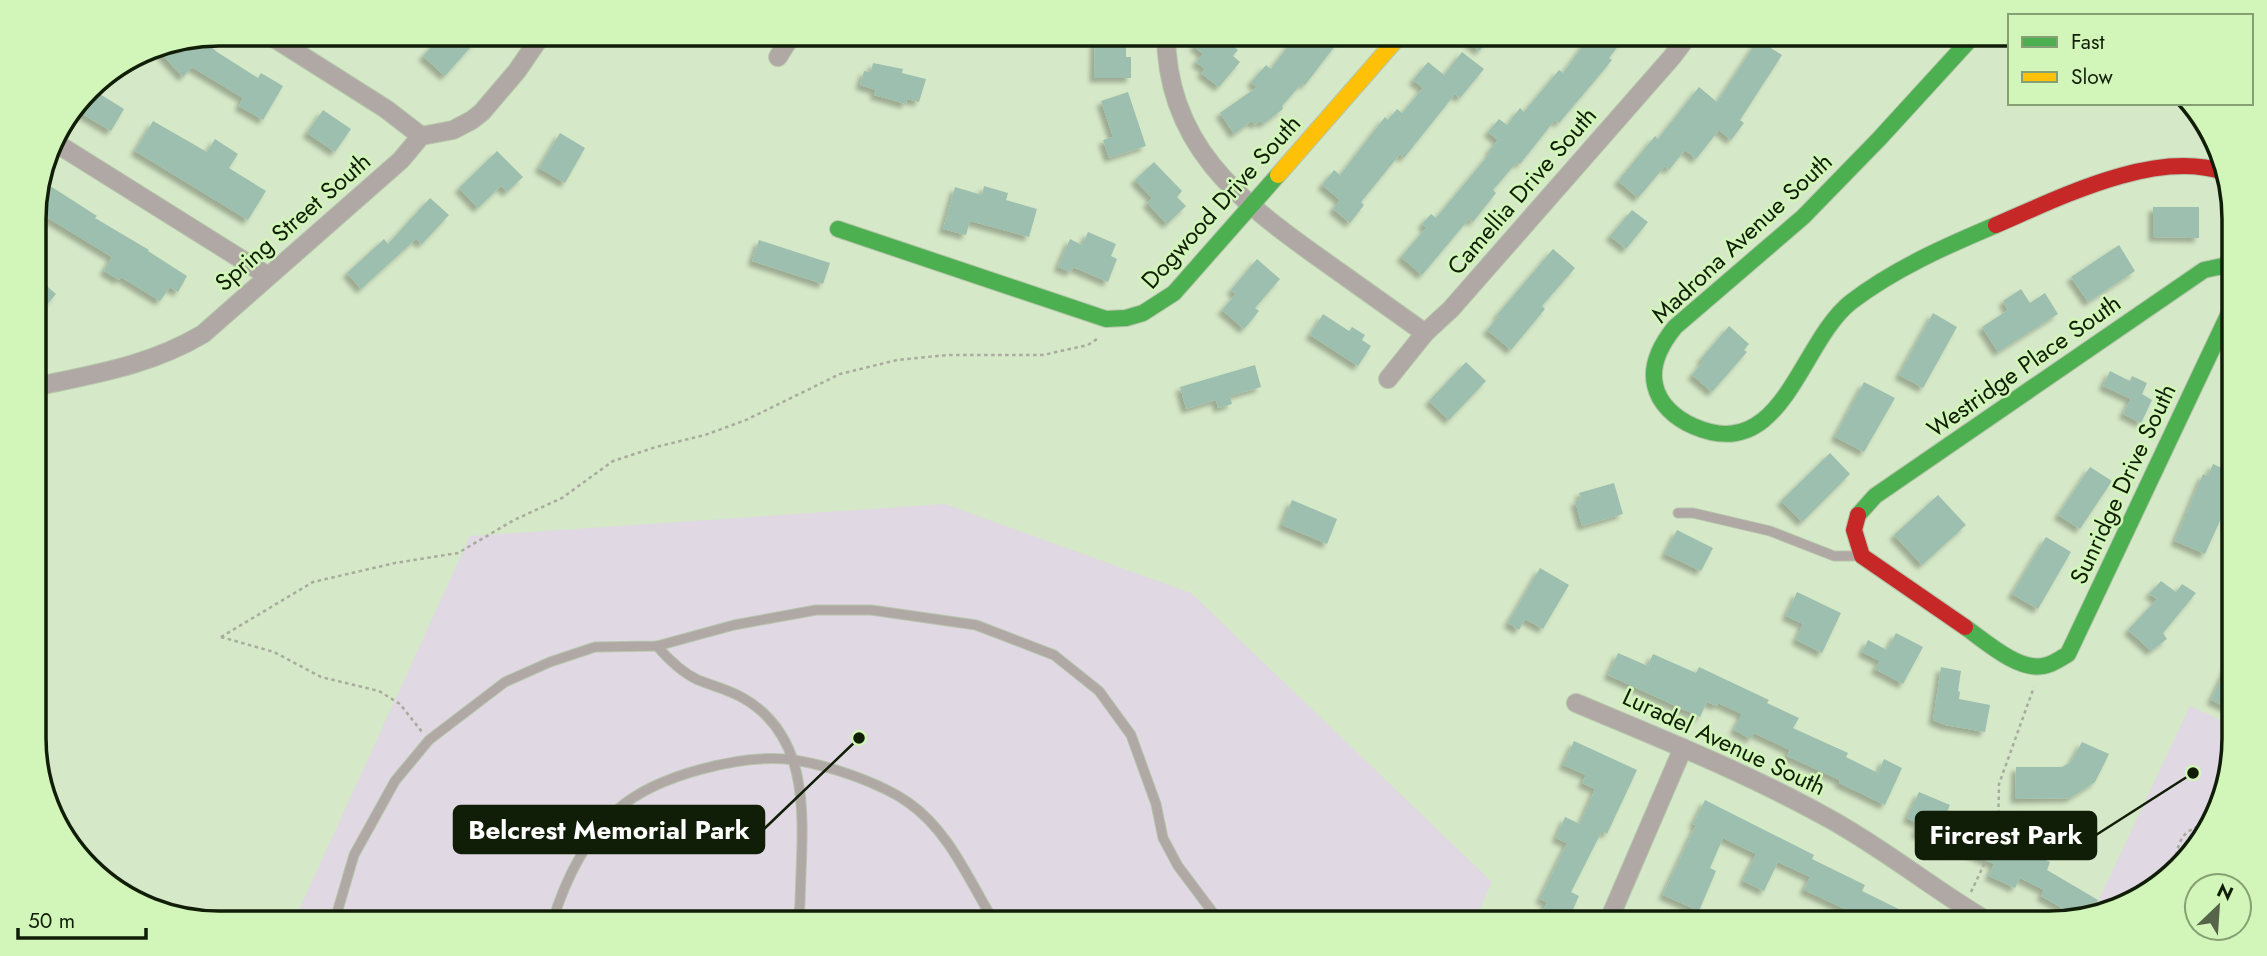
<svg xmlns="http://www.w3.org/2000/svg" width="2267" height="956" font-family="Jost,sans-serif">
	<style>
		.green { fill: #e0d8e3 }
		.building { fill: #9cbfaf; filter: url(#shadow) }
		.lines { fill: none; stroke-linecap: round; stroke-linejoin: round }
		.lane-casing { stroke: #b6c5ab; stroke-width: 11 }
		.street-casing { stroke: #b6c5ab; stroke-width: 20 }
		.fast-casing { stroke: #b6c5ab; stroke-width: 18 }
		.slow-casing { stroke: #b6c5ab; stroke-width: 18 }
		.jam-casing { stroke: #b6c5ab; stroke-width: 18 }
		.path { stroke: #a8ab9d; stroke-width: 2.5; stroke-dasharray: 3.5 3.5; stroke-linecap: butt }
		.lane { stroke: #afa8a4; stroke-width: 9 }
		.street { stroke: #afa8a4; stroke-width: 18 }
		.fast { stroke: #4caf50; stroke-width: 16 }
		.slow { stroke: #ffc107; stroke-width: 16 }
		.jam { stroke: #c62828; stroke-width: 16 }
		.labels { text-anchor: middle; stroke-width: 5; stroke-linejoin: round; paint-order: stroke }
		.street-label { font-size: 24px; fill: #111e07; stroke: #d2f6b9 }
		.rim { fill: none; stroke: #111e07; stroke-width: 3.5 }
		.leader { fill: none; stroke: #111e07; stroke-width: 2.5 }
		.callout-dot { fill: #111e07; stroke: #d2f6b9; stroke-width: 2.5 }
		.callout { fill: #111e07; stroke: #111e07; stroke-width: 2.5 }
		.callout-label { font-size: 26px; text-anchor: middle; font-weight: bold; fill: #fff }
	</style>
	<defs>
		<filter id="shadow"><feDropShadow dx="-4.5" dy="4.5" stdDeviation="2" flood-color="#0004"/></filter>
	</defs>
	<rect width="100%" height="100%" fill="#d5e8c7"/>
	<g class="green">
		<path d="M945 504 1191 593 1492 882 1474 922 293 923 470 536Z"/>
		<path d="M2190 706 2234 726V738L2220 808 2161 885 2094 910Z"/>
	</g>
	<g class="building">
		<path d="M444 33H468L476 41 445 76 423 56Z"/>
		<path d="M1095 33H1126V57H1131V78H1094Z"/>
		<path d="M1205 33H1237L1230 43 1238 50 1233 56 1240 62 1219 87 1201 73 1205 69 1196 62 1203 54 1194 46Z"/>
		<path d="M1298 33H1345L1305 85 1302 83 1282 106 1283 109 1263 124 1260 121 1255 125 1252 121 1234 134 1220 113 1257 87 1251 82 1266 65 1271 69Z"/>
		<path d="M1459 33H1494L1479 51Z"/>
		<path d="M1592 33H1617L1624 38 1609 58 1612 60 1603 71 1559 123 1555 120 1520 164 1517 162 1493 190 1496 193 1473 222 1469 219 1422 275 1401 257 1426 228 1422 224 1431 214 1436 218 1491 152 1489 151 1498 140 1488 132 1499 119 1507 125 1520 108 1524 112 1559 70 1563 73Z"/>
		<path d="M201 37 217 52 258 78 261 73 283 86 263 120 239 106 243 98 192 67 183 77 154 46Z"/>
		<path d="M1758 40 1782 55 1740 120 1744 123 1731 140 1719 130 1696 159 1685 150 1669 170 1665 166 1638 198 1618 181 1655 136 1658 139 1699 87 1717 102Z"/>
		<path d="M1462 52 1484 69 1460 98 1455 94 1404 158 1400 154 1361 202 1364 205 1350 223 1333 209 1340 200 1322 185 1334 170 1340 175 1385 117 1388 120 1397 109 1402 113 1423 88 1413 80 1428 62 1444 75Z"/>
		<path d="M873 63 903 69 902 73 926 79 919 102 907 99 906 104 874 95 876 90 860 85 864 71 871 72Z"/>
		<path d="M90 88 124 109 111 131 74 109Z"/>
		<path d="M1128 92 1146 146 1109 158 1103 140 1113 137 1101 101Z"/>
		<path d="M323 110 351 129 335 152 307 133Z"/>
		<path d="M153 121 207 152 215 139 238 154 229 168 266 191 248 220 135 151Z"/>
		<path d="M560 133 585 148 565 183 539 168Z"/>
		<path d="M497 151 523 177 507 192 501 186 478 208 459 188Z"/>
		<path d="M1154 162 1182 191 1177 197 1186 206 1167 224 1147 203 1152 198 1135 180Z"/>
		<path d="M41 180 97 216 95 218 149 250 148 251 187 276 178 292 170 287 160 301 121 277 119 280 104 271 112 257 40 213 41 211 34 206Z"/>
		<path d="M984 186 1008 193 1006 200 1037 209 1029 237 970 221 966 235 943 229 955 187 982 195Z"/>
		<path d="M430 198 449 215 422 244 416 239 361 289 347 273 384 239 388 244Z"/>
		<path d="M2153 207H2199V238L2153 237Z"/>
		<path d="M1632 210 1648 222 1626 249 1610 236Z"/>
		<path d="M1088 232 1116 244 1111 256 1117 259 1108 282 1073 267 1071 272 1058 267 1070 239 1082 245Z"/>
		<path d="M759 240 830 263 823 284 752 261Z"/>
		<path d="M2119 245 2135 271 2088 302 2071 277Z"/>
		<path d="M1553 249 1575 268 1542 306 1545 309 1511 350 1487 330 1499 316 1497 315Z"/>
		<path d="M1257 259 1280 279 1255 308 1259 311 1244 329 1222 310 1236 294 1231 290Z"/>
		<path d="M34 275 56 294 34 320Z"/>
		<path d="M2021 289 2030 303 2045 293 2058 314 1998 352 1982 327 2008 310 2003 301Z"/>
		<path d="M1933 313 1957 327 1923 388 1899 375Z"/>
		<path d="M1323 314 1349 331 1352 327 1365 335 1362 340 1371 346 1358 366 1310 335Z"/>
		<path d="M1729 326 1749 344 1744 350 1747 352 1712 392 1692 375 1703 361 1701 359Z"/>
		<path d="M1466 362 1486 381 1449 420 1429 401Z"/>
		<path d="M1255 365 1261 387 1230 396 1232 404 1218 408 1216 400 1186 409 1180 387Z"/>
		<path d="M2110 371 2130 381 2132 376 2147 383 2142 394 2152 400 2141 423 2123 414 2131 399 2103 386Z"/>
		<path d="M1864 382 1895 398 1864 452 1835 437Z"/>
		<path d="M1830 453 1850 474 1802 522 1781 501Z"/>
		<path d="M2213 464 2233 473V492L2205 554 2175 541 2203 474 2208 476Z"/>
		<path d="M2090 467 2112 481 2080 529 2058 515Z"/>
		<path d="M1614 483 1623 514 1582 526 1575 501 1581 499 1579 493Z"/>
		<path d="M1938 495 1966 525 1922 565 1894 535Z"/>
		<path d="M1292 500 1337 519 1327 544 1282 525Z"/>
		<path d="M1677 530 1713 548 1701 571 1665 554Z"/>
		<path d="M2046 537 2071 552 2038 609 2012 594Z"/>
		<path d="M1540 568 1569 585 1543 629 1525 619 1519 630 1508 623Z"/>
		<path d="M2161 581 2176 592 2182 584 2196 593 2163 633 2167 639 2151 651 2128 630 2157 599 2149 594Z"/>
		<path d="M1797 592 1841 613 1822 653 1796 640 1803 624 1786 616Z"/>
		<path d="M1896 633 1923 647 1903 684 1875 669 1880 661 1862 652 1868 640 1887 650Z"/>
		<path d="M1618 653 1648 666 1653 654 1696 673 1699 667 1769 700 1767 703 1799 718 1793 728 1848 753 1846 757 1878 773 1884 759 1902 768 1885 805 1839 783 1840 780 1787 756 1790 750 1754 733 1751 739 1734 730 1742 714 1718 703 1717 706 1707 702 1700 717 1608 675Z"/>
		<path d="M2233 654 2234 672V711L2211 700Z"/>
		<path d="M1941 667 1961 671 1958 691 1960 692 1959 699 1990 705 1985 732 1945 725 1933 720Z"/>
		<path d="M1574 741 1637 770 1607 834 1602 831 1571 892 1579 896 1571 914 1569 913 1565 922H1537L1547 902 1540 899 1567 843 1556 838 1565 817 1580 824 1595 789 1582 783 1586 775 1563 765Z"/>
		<path d="M2082 742 2109 754 2095 782 2070 798 2015 799 2016 767H2062L2071 762Z"/>
		<path d="M1919 792 1950 805 1946 814 2050 862 2047 870 2098 900 2092 911 2076 916 2041 896 2044 890 2020 878 2015 888 1989 876 1994 864 1960 849 1958 853 1915 833 1919 824 1907 818Z"/>
		<path d="M1705 800 1814 855 1812 859 1865 885 1862 891 1925 922H1857L1860 916 1804 890 1810 877 1778 862 1764 891 1743 881 1756 854 1723 838 1710 868 1716 871 1699 911 1663 895 1696 825 1693 824Z"/>
	</g>
	<g class="lines">
		<defs>
			<g id="lane">
				<path d="M1678 513H1693L1770 531 1834 556H1860"/>
				<path d="M657 646C669 660 681 672 698 680 713 686 729 690 743 698 817 740 801 833 800 904L798 923"/>
				<path d="M334 923 354 855 395 781 429 740 505 682 550 662 595 647 657 646 734 625 816 610H871L976 625 1054 655 1099 691 1131 735 1156 804 1163 838 1178 866 1217 918 1218 923"/>
				<path d="M552 923C565 880 585 839 618 809 657 775 743 753 794 760 828 765 881 783 909 803 950 832 969 881 995 923"/>
			</g>
			<g id="street">
				<path d="M266 33 386 109 421 136"/>
				<path d="M1166 33C1166 144 1238 200 1321 259 1356 284 1390 308 1425 333"/>
				<path d="M778 57 793 33"/>
				<path d="M51 140 268 276"/>
				<path d="M1388 379 1425 333 1451 309 1672 57 1690 33"/>
				<path d="M34 387C94 374 149 366 203 334L401 160 421 136 453 130 472 120 482 112 517 71 543 33"/>
				<path d="M1576 703C1662 739 1747 773 1828 818 1885 849 1934 890 1989 922"/>
				<path d="M1608 922 1683 748"/>
			</g>
			<g id="fast">
				<path d="M1976 33 1879 139 1803 217 1675 327C1662 343 1650 363 1655 385 1659 404 1675 418 1693 426 1783 466 1799 343 1851 302 1894 269 1946 246 1996 225"/>
				<path d="M838 229 1106 319 1126 318 1143 313 1174 293 1278 175"/>
				<path d="M1858 515 1875 496 2204 270 2232 264"/>
				<path d="M1965 627C1985 641 2018 671 2043 666 2052 665 2060 659 2068 654L2232 307"/>
			</g>
			<path id="slow" d="M1278 175 1402 33"/>
			<g id="jam">
				<path d="M1996 225C2059 198 2155 149 2223 172"/>
				<path d="M1858 515 1854 530 1862 556 1965 627"/>
			</g>
		</defs>
		<use href="#lane" class="lane-casing"/>
		<use href="#street" class="street-casing"/>
		<use href="#fast" class="fast-casing"/>
		<use href="#slow" class="slow-casing"/>
		<use href="#jam" class="jam-casing"/>
		<g class="path">
			<path d="M221 637 313 582 395 563 458 553 514 520 562 498 613 461 656 447 705 435 746 420 840 374 897 360 947 355H1043L1088 345 1097 339"/>
			<path d="M221 637 274 652 321 677 379 691 400 704 422 732"/>
			<path d="M2173 869C2180 840 2178 832 2208 823"/>
			<path d="M1971 892 1998 835 1999 784 2034 687"/>
		</g>
		<use href="#lane" class="lane"/>
		<use href="#street" class="street"/>
		<use href="#fast" class="fast"/>
		<use href="#slow" class="slow"/>
		<use href="#jam" class="jam"/>
	</g>
	<g class="labels">
		<g class="street-label">
			<text transform="translate(1522 191) rotate(-49)" y="8">Camellia Drive South</text>
			<text transform="translate(1221 202) rotate(-48)" y="8">Dogwood Drive South</text>
			<text transform="translate(293 222) rotate(-41)" y="8">Spring Street South</text>
			<text transform="translate(1742 238) rotate(-43)" y="8">Madrona Avenue South</text>
			<text transform="translate(2024 366) rotate(-35)" y="8">Westridge Place South</text>
			<text transform="translate(2123 484) rotate(-65)" y="8">Sunridge Drive South</text>
			<text transform="translate(1724 742) rotate(25)" y="8">Luradel Avenue South</text>
		</g>
	</g>
	<path d="M0 0H2267V956H0ZM219 46H2049A173 173 0 0 1 2222 219V738A173 173 0 0 1 2049 911H219A173 173 0 0 1 46 738V219A173 173 0 0 1 219 46Z" fill="#d2f6b9" fill-rule="evenodd"/>
	<path class="rim" d="M219 46H2049A173 173 0 0 1 2222 219V738A173 173 0 0 1 2049 911H219A173 173 0 0 1 46 738V219A173 173 0 0 1 219 46Z"/>
	<path class="leader" d="M859 738L764 829M2193 773L2096 835"/>
	<g class="callout-dot">
		<circle cx="859" cy="738" r="7"/>
		<circle cx="2193" cy="773" r="7"/>
	</g>
	<g class="callout">
		<rect x="454" y="806" width="310" height="47" rx="7"/>
		<rect x="1916" y="812" width="180" height="47" rx="7"/>
	</g>
	<g class="callout-label">
		<text x="609" y="839">Belcrest Memorial Park</text>
		<text x="2006" y="844">Fircrest Park</text>
	</g>
	<rect x="2008" y="14" width="245" height="91" fill="#d2f6b9" stroke="#85a072" stroke-width="2"/>
	<rect x="2022" y="37" width="35" height="10" fill="#4caf50" stroke="#85a072" stroke-width="2"/>
	<text x="2071" y="49" font-size="21" fill="#111e07">Fast</text>
	<rect x="2022" y="72" width="35" height="10" fill="#ffc107" stroke="#85a072" stroke-width="2"/>
	<text x="2071" y="84" font-size="21" fill="#111e07">Slow</text>
	<g transform="translate(2218 907) rotate(25)"><circle r="33" fill="#d2f6b9" stroke="#85a072" stroke-width="2"/>
	<path d="M0-5L12 26L0 18L-12 26Z" fill="#56654a"/>
	<text y="-10" font-size="19" font-weight="bold" text-anchor="middle" fill="#111e07">N</text>
	</g>
	<path d="M18 928v10h128v-10" fill="none" stroke="#111e07" stroke-width="3.5"/>
	<text x="28" y="928" font-size="21" fill="#111e07" stroke="#d2f6b9" stroke-width="5" paint-order="stroke">50 m</text>
</svg>
